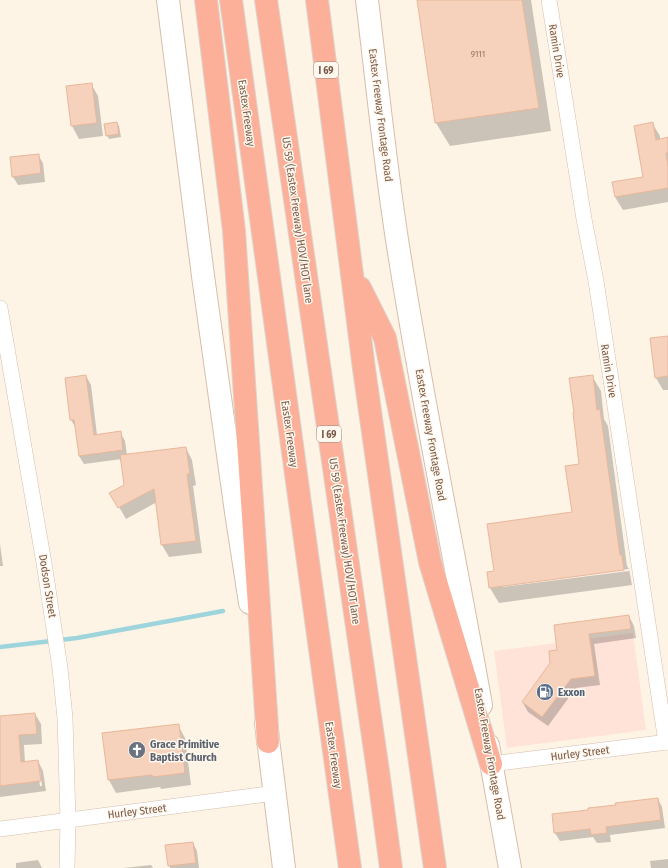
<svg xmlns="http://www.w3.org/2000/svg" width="668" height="868" font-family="'Fira Sans Condensed',sans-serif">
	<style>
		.commercial { fill: #ffe3d9 }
		.shadow { fill: #0003; fill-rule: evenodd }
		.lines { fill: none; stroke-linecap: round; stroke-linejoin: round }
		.stream { stroke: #9ed4dc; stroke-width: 4.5 }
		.building { fill: #f6d1bb; stroke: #e9b79a }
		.street-casing { stroke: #d4bdad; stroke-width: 16 }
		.secondary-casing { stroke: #d7bdaa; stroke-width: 24 }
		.highway-casing { stroke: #dcd4cf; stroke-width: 24 }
		.street { stroke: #fff; stroke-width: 15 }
		.secondary { stroke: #fff; stroke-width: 22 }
		.highway { stroke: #fcb099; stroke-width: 22 }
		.labels { text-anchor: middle; stroke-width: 3; stroke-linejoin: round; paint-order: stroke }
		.number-label { font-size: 9px; fill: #997765 }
		.shield { fill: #fff8ee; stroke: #a2897a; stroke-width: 1 }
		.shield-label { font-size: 10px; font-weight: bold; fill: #7a5948 }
		.street-label { font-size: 11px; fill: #7a5948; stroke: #fff8ee }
		.service-label { font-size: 11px; font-weight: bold; fill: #4e5e75; stroke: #fff8ee; text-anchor: start }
		.worship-label { font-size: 11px; font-weight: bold; fill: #5b616d; stroke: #fff8ee; text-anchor: start }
	</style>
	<rect width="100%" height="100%" fill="#fef4e6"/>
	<path class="commercial" d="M633 633 646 730 507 748 494 651Z"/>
	<g class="shadow">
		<path d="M418 0H531L551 131 450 146 436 123Z"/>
		<path d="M91 84 98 96 103 136 79 139 72 126 67 87Z"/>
		<path d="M117 123 119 126 121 137 109 139 107 135Z"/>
		<path d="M652 123 660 136V140L668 138V202L623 210 615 197 613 183 644 178Z"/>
		<path d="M38 155 43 163 45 182 18 185 13 177Z"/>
		<path d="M668 337V390H663L656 378Z"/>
		<path d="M86 376 91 385 97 435 120 432 125 441 127 455 186 448 192 460 196 485 193 486 202 553 169 557 162 545 157 502 126 519 111 493 125 485 122 459 84 464 79 456 76 428 71 420Z"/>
		<path d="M592 376 601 391 604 419 608 426 627 566 629 569 502 585V587L629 571V569L632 585 499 603 490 588 495 572 573 513 581 465Z"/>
		<path d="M0 544 3 566H0Z"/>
		<path d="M629 616 634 626 636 638 594 644 600 685 576 688 548 726 528 712 523 703 552 664 558 651 555 626Z"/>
		<path d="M35 714 41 724 42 744 24 745 25 763 38 761 43 771 46 791 0 797V717ZM38 771H40L42 786H40Z"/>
		<path d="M178 725 185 738 191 785 161 789 160 787 116 793 109 780 103 733Z"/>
		<path d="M658 799 662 807 665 828 610 835 611 842 597 843 593 837 560 841 555 833 589 811Z"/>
		<path d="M193 843 197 851 199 868H170L166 846Z"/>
		<path d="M668 859V868H651L650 861Z"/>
		<path d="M38 860 42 868H16V863Z"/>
		<path d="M151 865 153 868H123Z"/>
	</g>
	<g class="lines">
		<path class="stream" d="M0 647 77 638 223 611"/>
	</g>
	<g class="building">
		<path d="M417 0H522L539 108 435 123Z"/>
		<path d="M92 83 97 123 71 126 66 86Z"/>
		<path d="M117 122 119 134 106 136 104 124Z"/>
		<path d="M653 122 656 140 668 137V153H666L668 167V188L615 197 612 182 643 177 634 126Z"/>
		<path d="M39 154 41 173 12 177 10 157Z"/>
		<path d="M668 336V376L655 378 650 338Z"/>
		<path d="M86 375 94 435 121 431 123 450 79 456 74 420H70L65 378Z"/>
		<path d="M593 375 597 410 600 409 620 555H622L624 570 489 588 487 572 494 571 487 524 572 512 565 466 579 464 573 413H574L569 378Z"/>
		<path d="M186 447 190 474H187L196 541 161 545 154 489 118 508 109 493 124 485 120 455Z"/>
		<path d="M629 615 631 629 589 634 595 676 571 679 542 717 522 702 550 663 549 651 557 650 554 625Z"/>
		<path d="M35 713 37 734 19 735 21 762 38 760 41 781 0 786V716Z"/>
		<path d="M179 724 185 773 153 777 152 775 108 780 102 733Z"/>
		<path d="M658 798 661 820 606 827 607 833 591 835 590 829 554 833 552 814 588 810V808L616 805 615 803Z"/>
		<path d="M193 842 196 863 168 866 165 845Z"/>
	</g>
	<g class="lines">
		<defs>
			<g id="street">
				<path d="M549 0 584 219 596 281 666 742"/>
				<path d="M0 308 44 563 60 668 65 718 68 820 67 868"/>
				<path d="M491 764 668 742"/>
				<path d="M0 829 275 793"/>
			</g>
			<g id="secondary">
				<path d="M168 0 203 276 236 512 250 603"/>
				<path d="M367 0C377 82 385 164 398 246 422 400 454 552 481 705"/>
				<path d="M266 723 284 868"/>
				<path d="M488 745 510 868"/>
			</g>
			<g id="highway">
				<path d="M206 0 234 231 268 742"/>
				<path d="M231 0 350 868"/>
				<path d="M266 0 379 778 391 868"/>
				<path d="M317 0 364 369 435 868"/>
				<path d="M360 288 385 338 430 562 491 764"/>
			</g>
		</defs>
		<use href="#street" class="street-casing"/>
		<use href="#secondary" class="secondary-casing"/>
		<use href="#highway" class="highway-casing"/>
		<use href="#street" class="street"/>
		<use href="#secondary" class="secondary"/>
		<use href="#highway" class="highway"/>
	</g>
	<defs>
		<symbol id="fuel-disc" viewBox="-11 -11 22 22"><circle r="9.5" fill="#5c6f8a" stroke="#fff8ee"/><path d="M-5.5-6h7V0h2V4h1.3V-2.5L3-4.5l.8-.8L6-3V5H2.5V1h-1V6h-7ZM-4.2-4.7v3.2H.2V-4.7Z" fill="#fff"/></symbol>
		<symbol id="church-disc" viewBox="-11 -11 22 22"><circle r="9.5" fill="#6b7280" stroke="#fff8ee"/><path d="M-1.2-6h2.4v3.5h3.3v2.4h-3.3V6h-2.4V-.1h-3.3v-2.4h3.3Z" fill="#fff"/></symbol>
	</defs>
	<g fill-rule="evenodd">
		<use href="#fuel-disc" x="535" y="682" width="20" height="20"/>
		<use href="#church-disc" x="127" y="740" width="20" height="20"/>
	</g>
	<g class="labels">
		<g class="number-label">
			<text x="478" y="57">9111</text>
		</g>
		<g class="shield">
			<rect x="314" y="62" width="24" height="16" rx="3"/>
			<rect x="317" y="426" width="24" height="16" rx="3"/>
		</g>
		<g class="shield-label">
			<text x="326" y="74">I 69</text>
			<text x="329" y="438">I 69</text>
		</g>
		<g class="street-label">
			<text transform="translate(557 51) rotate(81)" y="4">Ramin Drive</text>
			<text transform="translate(247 113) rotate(82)" y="4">Eastex Freeway</text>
			<text transform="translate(381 115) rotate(83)" y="4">Eastex Freeway Frontage Road</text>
			<text transform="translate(298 220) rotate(82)" y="4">US 59 (Eastex Freeway) HOV/HOT lane</text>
			<text transform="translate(609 371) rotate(81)" y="4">Ramin Drive</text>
			<text transform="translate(290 434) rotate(82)" y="4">Eastex Freeway</text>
			<text transform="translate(431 435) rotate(80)" y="4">Eastex Freeway Frontage Road</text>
			<text transform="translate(345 541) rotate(82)" y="4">US 59 (Eastex Freeway) HOV/HOT lane</text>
			<text transform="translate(48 586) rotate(81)" y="4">Dodson Street</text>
			<text transform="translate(580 753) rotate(-7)" y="4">Hurley Street</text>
			<text transform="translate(490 754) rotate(80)" y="4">Eastex Freeway Frontage Road</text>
			<text transform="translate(334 755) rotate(82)" y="4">Eastex Freeway</text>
			<text transform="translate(137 811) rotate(-7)" y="4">Hurley Street</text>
		</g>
		<g class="service-label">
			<text x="558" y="696">Exxon</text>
		</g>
		<g class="worship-label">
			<text x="150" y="748">Grace Primitive<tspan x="150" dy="13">Baptist Church</tspan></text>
		</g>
	</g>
</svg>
